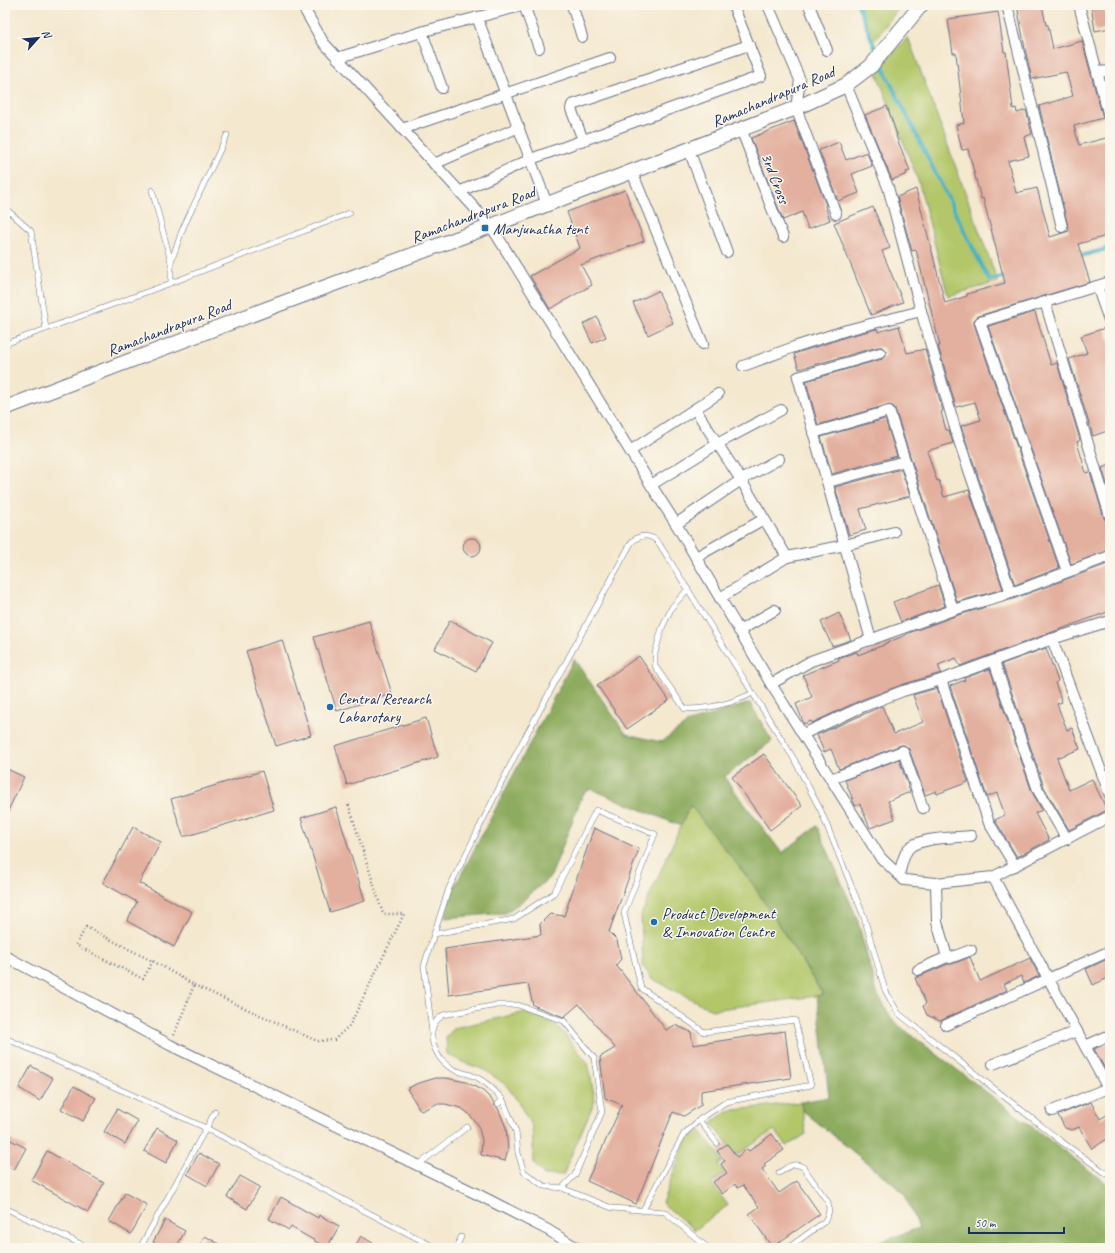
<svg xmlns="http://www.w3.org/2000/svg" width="1115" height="1253" font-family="Caveat,sans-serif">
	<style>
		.green { fill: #b3c76b; stroke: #677b64 }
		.forest { fill: #8eac5f; stroke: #546e5e }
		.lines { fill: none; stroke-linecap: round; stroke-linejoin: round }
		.stream { stroke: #45b0c3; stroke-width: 4 }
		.building { fill: #e3af9e }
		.lane-casing { stroke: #677086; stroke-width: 6 }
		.street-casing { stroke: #677086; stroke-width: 12 }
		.secondary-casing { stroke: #677086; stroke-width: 16 }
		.path { stroke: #677086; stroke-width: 2.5; stroke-dasharray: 1 3; stroke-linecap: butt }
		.lane { stroke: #fff; stroke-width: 5 }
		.street { stroke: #fff; stroke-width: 10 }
		.secondary { stroke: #fff; stroke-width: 14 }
		.poi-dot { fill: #1f6fb2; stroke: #fbf7ec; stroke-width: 1.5 }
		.labels { text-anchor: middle; stroke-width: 3; stroke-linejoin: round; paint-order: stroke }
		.street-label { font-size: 16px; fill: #1b2f5e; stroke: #fbf7ec }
		.poi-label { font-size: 16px; fill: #1b2f5e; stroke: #fbf7ec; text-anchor: start }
	</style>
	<rect width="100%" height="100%" fill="#fbf7ec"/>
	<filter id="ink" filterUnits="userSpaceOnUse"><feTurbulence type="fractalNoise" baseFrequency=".025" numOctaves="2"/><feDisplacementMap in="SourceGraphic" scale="8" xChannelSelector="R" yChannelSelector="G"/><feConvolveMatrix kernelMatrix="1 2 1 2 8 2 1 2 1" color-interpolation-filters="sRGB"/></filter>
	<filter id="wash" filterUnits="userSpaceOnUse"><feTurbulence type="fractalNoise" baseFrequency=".012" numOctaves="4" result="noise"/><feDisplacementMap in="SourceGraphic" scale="16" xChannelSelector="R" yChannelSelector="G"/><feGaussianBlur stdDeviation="0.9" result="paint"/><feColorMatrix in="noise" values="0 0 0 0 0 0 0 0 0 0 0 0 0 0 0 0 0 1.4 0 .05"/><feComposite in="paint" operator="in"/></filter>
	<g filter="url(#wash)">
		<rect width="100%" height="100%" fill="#f4e8cf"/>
		<g class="green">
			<path d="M859 5H901L872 43Z"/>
			<path d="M908 37 998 282 948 296 919 183 876 71Z"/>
			<path d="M690 805 752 883 823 995 712 1010 651 978 643 966 641 915Z"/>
			<path d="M526 1012 556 1024 588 1063 595 1100 563 1175H544L534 1164 532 1127 517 1100 506 1085 485 1070 462 1062 447 1054 446 1038 454 1028Z"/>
			<path d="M801 1102 806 1134 787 1146 774 1130 737 1155 711 1123 728 1111Z"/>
			<path d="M700 1130 723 1161 718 1164 725 1173 711 1183 728 1205 695 1230 662 1203 686 1141Z"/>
		</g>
		<path class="forest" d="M574 659 626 734 661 742 689 722 750 703 772 741 724 777 782 853 817 826 857 918 877 993 893 1021 1110 1186V1248H863L919 1228 904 1193 802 1110 801 1102 829 1097 817 996 823 994 752 883 690 805 681 826 591 789 583 794 551 876 520 903 505 913 445 918 452 892Z"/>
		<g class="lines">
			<g class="stream">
				<path d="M858 5 877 53"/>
				<path d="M880 59 888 78 989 280 1007 276"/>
				<path d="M1077 257 1110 248"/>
			</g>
		</g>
		<g id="blocks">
			<g class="building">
				<path d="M1017 5H1042L1046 25H1048L1053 49 1082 41 1103 118 1074 126 1079 145 1110 137V235L1078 244 1090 282 978 316 974 320V324L1059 568 1015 585 961 426 981 420 975 402 956 407 938 346H940L916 250 912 251 897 197 916 189 945 303 967 296V294L1005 283 983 198 981 199 968 149 962 150 956 125 964 123 956 53H953L948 19 998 12 1004 52H1006L1013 109 1016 108 1017 113 1026 110 1032 134 1024 137 1029 156 1008 161 1016 193 1037 188 1050 237 1069 231 1039 106 1073 96 1066 72 1032 79 1025 49Z"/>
				<path d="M1091 5H1110V28L1095 31Z"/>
				<path d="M887 106 897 135 896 136 910 171 906 172 907 174 892 180 865 115Z"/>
				<path d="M794 121 826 205 825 206 830 220 808 229 802 212 783 220 751 138Z"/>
				<path d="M839 142 846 160 867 152 872 166 852 174 859 193 838 201 819 150Z"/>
				<path d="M625 190 644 241 581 265 592 285 550 309 530 276 580 248 567 212Z"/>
				<path d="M873 207 890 248 882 251 903 302 871 315 834 223Z"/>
				<path d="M658 291 673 323 648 335 633 303Z"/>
				<path d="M1035 312 1051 365 1057 363 1080 440 1077 442 1086 473 1090 472 1104 518 1106 521 1110 522V550L1071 564 988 326Z"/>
				<path d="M597 317 606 337 592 343 583 324Z"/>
				<path d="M899 326 907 353 925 349 943 411 941 412 946 430H949L953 443 927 451 937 481 939 480 944 497 969 490 1003 589 957 602 895 409 893 406 887 405 818 425 806 381 882 359 886 355V351L882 347H878L799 369 794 354 849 336 877 329 878 332Z"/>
				<path d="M1105 328 1110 342V430L1093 436 1069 359 1087 353 1081 336Z"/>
				<path d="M885 419 897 456 832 474 821 437Z"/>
				<path d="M1110 465V494L1102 468Z"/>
				<path d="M901 469 910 496 860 509 866 530 849 535 835 487Z"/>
				<circle cx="472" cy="547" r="9"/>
				<path d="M1110 563V611L960 666 956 658 938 665 941 673 901 685 861 700 812 723 811 721 804 724 796 704 812 697 803 675 839 660 838 658 857 652 858 655 884 645V644L906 635V634L955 616 1013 599Z"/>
				<path d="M938 585 945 606 901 622 893 602Z"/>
				<path d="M839 613 851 640 832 646 821 622Z"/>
				<path d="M450 620 492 643 476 671 435 649Z"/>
				<path d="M369 621 392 694 337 711 314 637Z"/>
				<path d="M282 640 311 735 276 746 246 651Z"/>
				<path d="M1046 648 1058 681 1055 683 1062 702 1057 704 1067 730 1072 728 1080 749 1057 758 1069 790 1092 779 1107 810 1069 830 1044 787 1002 664Z"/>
				<path d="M639 656 669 700 627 729 597 685Z"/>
				<path d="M990 669 1032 792 1042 810 1035 813 1049 840 1017 857 995 820 1005 815 997 793 987 797 950 686 965 680 964 678Z"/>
				<path d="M937 688 968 782 937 794 936 791 925 795 909 749 904 745H901L839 769 831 749 824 752 817 735 882 706 894 734 923 722 913 695Z"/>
				<path d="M426 718 438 757 347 785 335 746Z"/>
				<path d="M764 754 802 806 770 830 732 777Z"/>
				<path d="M899 759 910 792 888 801 895 819 870 828 860 804 855 806V805L845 780Z"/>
				<path d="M5 768 24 777 5 817Z"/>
				<path d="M262 771 274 810 187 836H183L171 799Z"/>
				<path d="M336 807 365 901 330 912 301 818Z"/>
				<path d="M133 827 161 842 139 883 192 912 174 947 127 921 137 902 103 883Z"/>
				<path d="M594 828 639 849 609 932 617 940 621 959 616 965 666 1030 675 1025 691 1032 693 1045 785 1031 791 1078 701 1091V1105L684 1116 673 1112 636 1204 587 1181 622 1105 605 1098 600 1057 615 1048 579 1004 564 1017 540 1008 533 1005 528 984 449 995 445 949 541 935 540 924 550 914 564 916Z"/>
				<path d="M970 957 980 981 1030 958 1039 976 1024 983 1021 976 1004 984 1007 990 940 1021 927 1015 923 1006 926 1004 915 978 948 964H952Z"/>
				<path d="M1110 958V977L1093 985 1086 969Z"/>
				<path d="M1107 1043 1110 1048V1078L1094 1049Z"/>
				<path d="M31 1066 53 1078 40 1101 19 1088Z"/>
				<path d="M436 1078H446L466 1082 483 1091 491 1099 494 1103 495 1106 498 1108 506 1128 508 1150 505 1161 481 1155 482 1140 478 1125 468 1113 461 1108 445 1104H436L421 1111 407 1089 416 1084Z"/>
				<path d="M74 1086 96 1098 83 1121 61 1109Z"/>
				<path d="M1091 1102 1100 1119 1110 1113V1137L1092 1149 1079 1127 1072 1130 1065 1128 1058 1115Z"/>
				<path d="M117 1109 138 1121 125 1144 104 1132Z"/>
				<path d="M157 1128 178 1140 166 1163 144 1151Z"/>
				<path d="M772 1134 784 1150 764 1164 766 1166 762 1169 779 1193 797 1181 820 1214 772 1247 749 1214 759 1207 743 1185 738 1188 735 1184 722 1194 713 1182 727 1173 721 1164 725 1161 717 1151 727 1144 737 1157 747 1149 749 1151Z"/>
				<path d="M5 1137 26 1148 14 1170 5 1165Z"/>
				<path d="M47 1151 104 1183 88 1212 31 1180Z"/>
				<path d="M199 1153 219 1164 207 1186 187 1174Z"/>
				<path d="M240 1176 260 1187 247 1209 227 1197Z"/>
				<path d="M125 1193 147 1205 131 1234 109 1221Z"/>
				<path d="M281 1197 318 1218 319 1215 339 1226 327 1248 291 1227 289 1230 269 1219Z"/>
				<path d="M165 1220 185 1231 176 1248H164L153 1242Z"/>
				<path d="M205 1236 226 1248H198Z"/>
				<path d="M361 1236 381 1248H354Z"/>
			</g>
		</g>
	</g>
	<g filter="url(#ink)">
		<use href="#blocks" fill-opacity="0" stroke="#677086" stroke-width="1"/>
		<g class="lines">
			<defs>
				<g id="lane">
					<path d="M152 190 171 262"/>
					<path d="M5 208 31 231 46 329"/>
					<path d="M171 283V262L183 228 227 135"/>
					<path d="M5 344 171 283 350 213"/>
					<path d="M688 589 672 607 662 628 655 653V666L685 709C710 709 731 704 753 693"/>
					<path d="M434 934 449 888 518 750 631 543C640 533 653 534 660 545L794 759 821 811 864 917 885 990 898 1013 1062 1142 1110 1176"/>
					<path d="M432 1033 424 966 434 934 514 919 554 893 596 810 655 834 624 913 641 988 704 1032 795 1020 811 1085 726 1102 699 1120 684 1134 643 1210"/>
					<path d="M5 1038 206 1128 436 1248"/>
					<path d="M498 1104 503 1100C496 1092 488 1083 478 1078 471 1074 462 1073 455 1070 438 1063 425 1038 436 1021 438 1019 441 1017 443 1015L497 1005H518L564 1021 594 1058 602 1112 575 1175 562 1188 544 1186 524 1172 518 1153 516 1132 503 1100"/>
					<path d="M699 1120 717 1143"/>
					<path d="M418 1165 467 1127"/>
					<path d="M779 1173C787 1168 793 1161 803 1167L828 1202C830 1210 829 1215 824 1222L788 1248"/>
					<path d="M562 1188 612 1208 665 1212 708 1248"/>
					<path d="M5 1208 89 1248"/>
					<path d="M140 1248 215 1112"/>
					<path d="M456 1248 461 1237"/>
				</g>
				<g id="street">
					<path d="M302 5 323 42 491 226 651 485 676 524 771 684 880 857 904 880 936 883 993 877 1110 1092"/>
					<path d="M524 5 539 48"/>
					<path d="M572 5 582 37"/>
					<path d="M768 5 800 80 796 108 836 214"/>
					<path d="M809 5 827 50"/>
					<path d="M1007 5 1062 227"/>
					<path d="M1079 5 1110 120"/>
					<path d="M477 17 547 204"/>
					<path d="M422 32 442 88"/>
					<path d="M337 58 428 30 525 5"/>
					<path d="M1097 72 1110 71"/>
					<path d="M846 85 888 187 921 311 958 438 1011 593"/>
					<path d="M402 129 610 58"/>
					<path d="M741 129 783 237"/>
					<path d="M583 140 571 109 572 105 749 45"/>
					<path d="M689 150 727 252"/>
					<path d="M434 164 519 127"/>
					<path d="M632 172 703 344"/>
					<path d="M459 192 531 159 761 76 733 5"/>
					<path d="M1097 286 1110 323"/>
					<path d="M1045 302 1110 516"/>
					<path d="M743 366 794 347 847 330 921 311"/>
					<path d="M695 409 741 480 787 557"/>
					<path d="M813 433 889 411 953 610"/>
					<path d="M630 451 718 394"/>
					<path d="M828 482 905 461"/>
					<path d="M651 485 717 444 781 410"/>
					<path d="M676 524 741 480 779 459"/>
					<path d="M696 557 764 519"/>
					<path d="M1067 571 980 322 1110 282"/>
					<path d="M720 598 787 557 845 545 894 532"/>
					<path d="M739 631 775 610"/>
					<path d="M1052 639 1110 795"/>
					<path d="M871 640 798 377 880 353"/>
					<path d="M994 661 1038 790 1067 839"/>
					<path d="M941 680 989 823 1015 866"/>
					<path d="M771 684 811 661 953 610 1011 593 1110 556"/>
					<path d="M803 734 864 706 903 691 941 680 1052 639 1110 621"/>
					<path d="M831 779 903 751 923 808"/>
					<path d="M899 875C901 867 903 856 908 849 918 837 956 838 971 836"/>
					<path d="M993 877 1110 816"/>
					<path d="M936 883 937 922 947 957 950 958 971 950"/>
					<path d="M5 956 170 1045 479 1195 548 1230 577 1248"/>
					<path d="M918 970 947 957"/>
					<path d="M946 1025 1110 951"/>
					<path d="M1085 1046 1110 1035"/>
					<path d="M993 1064 1077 1031"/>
					<path d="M1052 1111 1108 1088"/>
				</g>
				<path id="secondary" d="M5 408 277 305 491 226 796 108 846 85 871 66 921 5"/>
			</defs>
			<use href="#lane" class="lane-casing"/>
			<use href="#street" class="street-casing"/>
			<use href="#secondary" class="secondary-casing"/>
			<g class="path">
				<path d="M870 5 873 9 878 8 881 5"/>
				<path d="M153 961 143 979 76 945 86 927 152 961H153L194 985 174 1035"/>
				<path d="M194 985 317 1041 334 1040 350 1025 404 914H383L348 803"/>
			</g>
			<use href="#lane" class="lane"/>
			<use href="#street" class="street"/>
			<use href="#secondary" class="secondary"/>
		</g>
	</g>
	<g class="poi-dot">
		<rect x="481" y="224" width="8" height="8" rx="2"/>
		<circle cx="330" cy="707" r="4"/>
		<circle cx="654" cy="922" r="4"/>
	</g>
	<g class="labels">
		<g class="street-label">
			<text transform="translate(773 96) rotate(-23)" y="6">Ramachandrapura Road</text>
			<text transform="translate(776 178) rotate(69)" y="6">3rd Cross</text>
			<text transform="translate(473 214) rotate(-21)" y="6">Ramachandrapura Road</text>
			<text transform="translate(169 327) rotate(-21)" y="6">Ramachandrapura Road</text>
		</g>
		<g class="poi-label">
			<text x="493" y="234">Manjunatha tent</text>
			<text x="338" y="704">Central Research<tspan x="338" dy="18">Labarotary</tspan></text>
			<text x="662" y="919">Product Development<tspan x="662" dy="18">&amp; Innovation Centre</tspan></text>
		</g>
	</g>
	<rect width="1115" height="1253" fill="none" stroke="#fbf7ec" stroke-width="20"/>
	<g transform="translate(38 38) rotate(63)" stroke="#fbf7ec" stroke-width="3" paint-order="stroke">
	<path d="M0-3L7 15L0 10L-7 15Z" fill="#1b2f5e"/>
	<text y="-6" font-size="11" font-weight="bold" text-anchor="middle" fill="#1b2f5e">N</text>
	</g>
	<path d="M969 1227v6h95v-6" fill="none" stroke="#1b2f5e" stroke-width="2"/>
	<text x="975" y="1227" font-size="12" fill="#1b2f5e" stroke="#fbf7ec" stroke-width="3" paint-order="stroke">50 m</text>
</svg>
